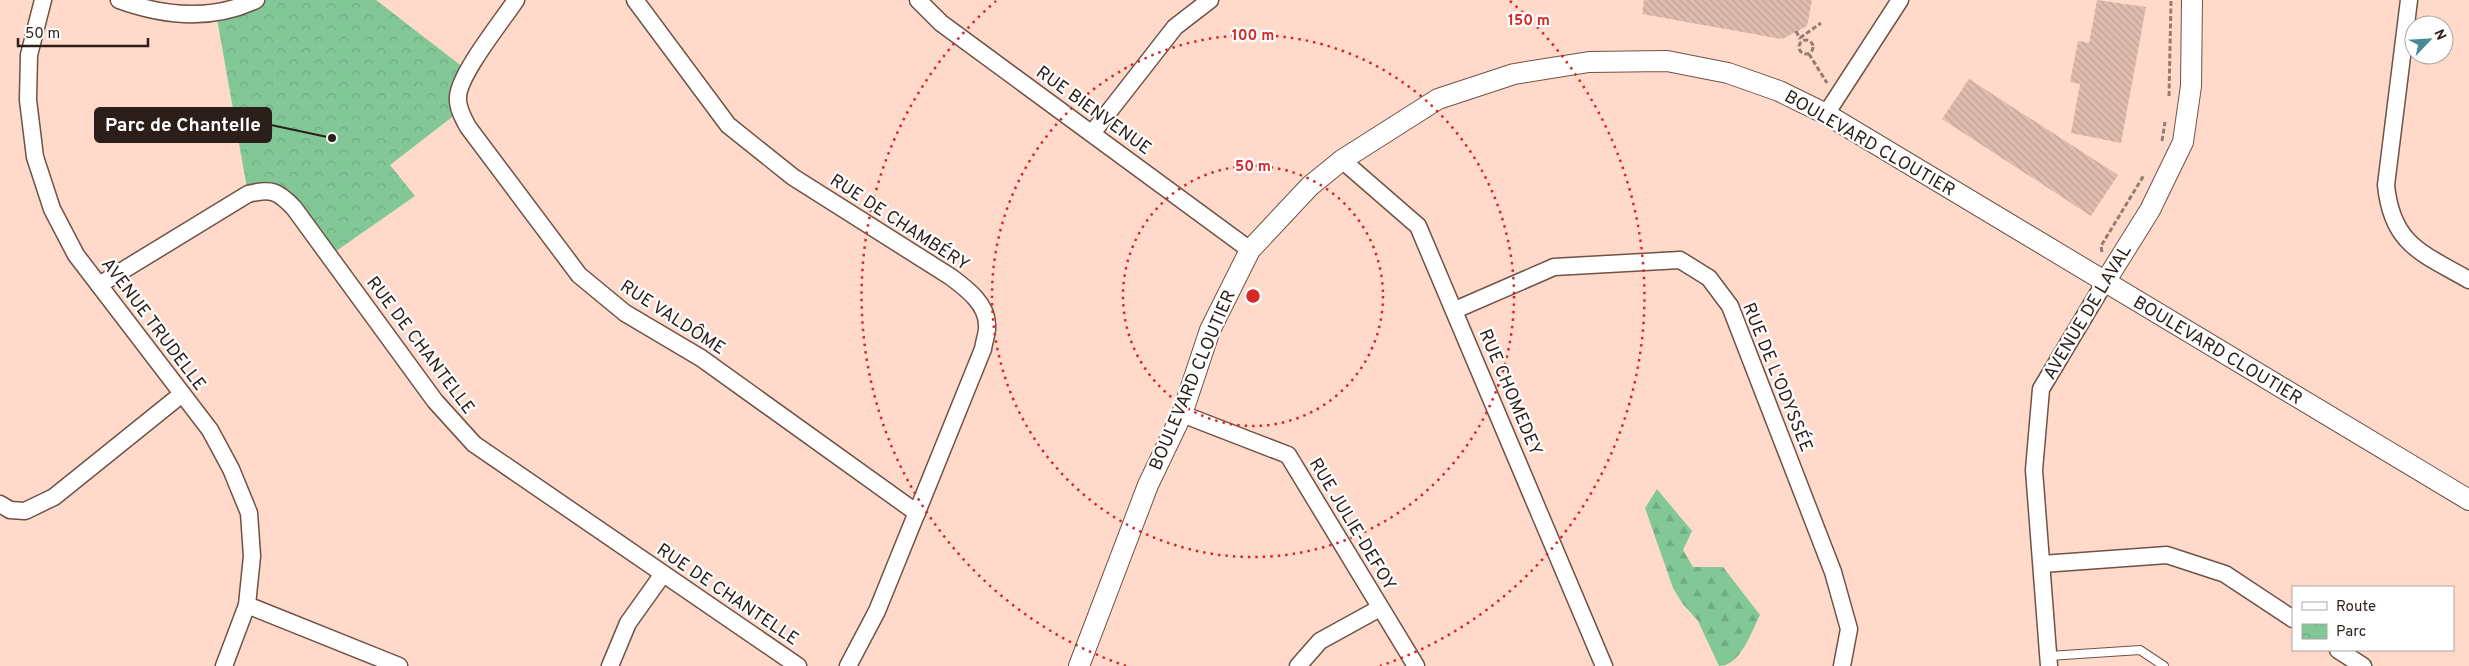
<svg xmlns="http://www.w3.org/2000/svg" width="2469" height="666" font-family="Overpass,sans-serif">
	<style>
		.forest { fill: url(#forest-firs) }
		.park { fill: url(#park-crowns) }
		.building { fill: url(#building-back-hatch) }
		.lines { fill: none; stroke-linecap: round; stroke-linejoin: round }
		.service-casing { stroke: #705246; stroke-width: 10 }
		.minor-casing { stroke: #705246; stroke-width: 19 }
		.tertiary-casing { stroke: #705246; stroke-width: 22 }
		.path { stroke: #957c72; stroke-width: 3; stroke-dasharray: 5 2.5; stroke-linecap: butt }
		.service { stroke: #fff; stroke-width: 8 }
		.minor { stroke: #fff; stroke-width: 16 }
		.tertiary { stroke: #fff; stroke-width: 20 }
		.ring { fill: none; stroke: #d62828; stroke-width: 2.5; stroke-dasharray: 2.5 5 }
		.labels { text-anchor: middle; stroke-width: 4.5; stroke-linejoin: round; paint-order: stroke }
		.street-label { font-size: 18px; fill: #2c1e19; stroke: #fff }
		.centre { fill: #d62828; stroke: #fff; stroke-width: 2.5 }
		.ring-label { font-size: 15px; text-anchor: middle; font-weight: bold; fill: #d62828; stroke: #fff; stroke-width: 4.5; stroke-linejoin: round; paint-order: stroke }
		.leader { fill: none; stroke: #2c1e19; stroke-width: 2 }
		.callout-dot { fill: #2c1e19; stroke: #fff; stroke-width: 2 }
		.callout { fill: #2c1e19; stroke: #2c1e19; stroke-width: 2 }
		.callout-label { font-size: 19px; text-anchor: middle; font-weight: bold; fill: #fff }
	</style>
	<defs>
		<pattern id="forest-firs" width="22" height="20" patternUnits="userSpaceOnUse" patternTransform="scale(1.25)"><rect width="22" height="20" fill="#82c897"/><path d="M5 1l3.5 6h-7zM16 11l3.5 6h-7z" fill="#70ab82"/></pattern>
		<pattern id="park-crowns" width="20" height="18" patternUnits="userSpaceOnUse" patternTransform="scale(1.25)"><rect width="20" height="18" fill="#82c897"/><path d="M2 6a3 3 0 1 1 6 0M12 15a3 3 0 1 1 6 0" fill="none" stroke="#70ab82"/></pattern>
		<pattern id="building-back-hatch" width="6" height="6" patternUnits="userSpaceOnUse" patternTransform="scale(1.25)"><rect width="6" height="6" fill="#dfbcae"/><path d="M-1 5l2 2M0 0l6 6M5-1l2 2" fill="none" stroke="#c0a195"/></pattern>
	</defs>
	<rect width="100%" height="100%" fill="#ffdacb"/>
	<path class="forest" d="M1657 489 1692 531 1683 550 1693 567H1723L1760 615C1752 630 1741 666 1719 666L1698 621 1682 603 1673 588 1645 508Z"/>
	<path class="park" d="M256 0H376L468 71 460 111 390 165 415 196 329 256 284 198 248 194 216 13Z"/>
	<g class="building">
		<path d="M1644 0H1812L1807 26 1782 39 1642 14Z"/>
		<path d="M2097 0 2146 7 2121 143 2071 133 2080 84 2070 82 2078 41 2089 43Z"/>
		<path d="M1969 79 2118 175 2091 216 1942 119Z"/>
	</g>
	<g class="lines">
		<defs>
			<path id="service" d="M2049 656 2140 650 2164 666"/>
			<g id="minor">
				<path d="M43 0 29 55 28 100 35 157 52 209 76 255 210 430 231 469 249 513 252 556 247 605 224 666"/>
				<path d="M119 0C163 16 212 21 256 0"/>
				<path d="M516 0C502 21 459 74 458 97 457 107 463 118 468 127L579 275 625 313 701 358 917 513"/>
				<path d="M635 0 728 125 793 177 951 277C967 289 987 304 987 325 988 332 984 341 983 349L877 611 848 666"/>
				<path d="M918 0 941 23 1250 250"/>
				<path d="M2409 0 2386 185C2392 245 2422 253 2469 280"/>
				<path d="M1826 114 1900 0"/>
				<path d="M1093 132 1175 27 1210 0"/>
				<path d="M1342 160 1418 226 1604 666"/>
				<path d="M99 285 248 194C271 188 278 191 294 208L435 401 474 444 798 666"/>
				<path d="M1455 310 1554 267 1680 260 1709 278 1730 306 1833 572 1849 629 1842 666"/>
				<path d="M1182 414 1288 455 1416 666"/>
				<path d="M0 504 10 510 25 511 54 497 182 394"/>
				<path d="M2042 564 2167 555 2225 574 2293 619"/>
				<path d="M247 605 399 666"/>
				<path d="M2338 650 2363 666"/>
				<path d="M610 666 628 623 663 574"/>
				<path d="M1298 666 1320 641 1380 608"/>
				<path d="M2049 666 2034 470 2041 389 2105 282"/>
			</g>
			<g id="tertiary">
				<path d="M2105 282 2150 210 2183 142 2191 86 2192 0"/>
				<path d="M1079 666 1148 485 1182 414 1210 330 1250 250 1310 186 1342 160 1438 99 1514 74 1589 62 1667 61 1728 73 1779 91 1826 114 2469 500"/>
			</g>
		</defs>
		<use href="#service" class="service-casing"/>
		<use href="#minor" class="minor-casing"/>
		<use href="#tertiary" class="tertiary-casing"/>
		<g class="path">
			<path d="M1796 31 1800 39"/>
			<path d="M1800 38 1821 23"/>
			<circle cx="1806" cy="47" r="7"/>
			<path d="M1809 54 1827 83"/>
			<path d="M2169 96 2171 0"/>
			<path d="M2162 141 2165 122"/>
			<path d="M2102 252 2101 246 2144 175"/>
		</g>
		<use href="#service" class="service"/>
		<use href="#minor" class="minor"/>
		<use href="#tertiary" class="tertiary"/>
	</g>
	<g class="ring">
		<circle cx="1253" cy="296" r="130"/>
		<circle cx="1253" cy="296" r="261"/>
		<path d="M1126 666A391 391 0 0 1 996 1M1510 1A391 391 0 0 1 1380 666"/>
	</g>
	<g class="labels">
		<g class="street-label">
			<text transform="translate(1094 110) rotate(36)" y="6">RUE BIENVENUE</text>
			<text transform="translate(1870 143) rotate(30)" y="6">BOULEVARD CLOUTIER</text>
			<text transform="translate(900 222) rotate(33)" y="6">RUE DE CHAMBÉRY</text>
			<text transform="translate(2087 312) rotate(-59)" y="6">AVENUE DE LAVAL</text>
			<text transform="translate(673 317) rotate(33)" y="6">RUE VALDÔME</text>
			<text transform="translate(154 324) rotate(53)" y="6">AVENUE TRUDELLE</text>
			<text transform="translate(421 345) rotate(53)" y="6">RUE DE CHANTELLE</text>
			<text transform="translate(2218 350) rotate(31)" y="6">BOULEVARD CLOUTIER</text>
			<text transform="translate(1778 377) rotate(68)" y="6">RUE DE L'ODYSSÉE</text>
			<text transform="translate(1192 380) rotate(-67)" y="6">BOULEVARD CLOUTIER</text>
			<text transform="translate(1511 392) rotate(67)" y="6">RUE CHOMEDEY</text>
			<text transform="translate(1353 524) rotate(59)" y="6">RUE JULIE-DEFOY</text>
			<text transform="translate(728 594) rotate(34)" y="6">RUE DE CHANTELLE</text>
		</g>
	</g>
	<circle cx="1253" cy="296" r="8" class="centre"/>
	<g class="ring-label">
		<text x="1529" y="25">150 m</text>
		<text x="1253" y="40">100 m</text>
		<text x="1253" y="171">50 m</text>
	</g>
	<path class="leader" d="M332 138L271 125"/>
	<circle class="callout-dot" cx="332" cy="138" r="5"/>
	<rect class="callout" x="95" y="108" width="176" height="34" rx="5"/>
	<g class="callout-label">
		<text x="183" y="131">Parc de Chantelle</text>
	</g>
	<rect x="2292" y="586" width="162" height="65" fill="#ffffff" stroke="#aba5a3"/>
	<rect x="2302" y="602" width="25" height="8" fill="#ffffff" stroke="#aba5a3"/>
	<text x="2336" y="611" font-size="15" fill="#2c1e19">Route</text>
	<rect x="2302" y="624" width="25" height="15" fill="url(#park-crowns)" stroke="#aba5a3"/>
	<text x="2336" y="636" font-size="15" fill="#2c1e19">Parc</text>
	<g transform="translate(2429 40) rotate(65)"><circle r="24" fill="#ffffff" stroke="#aba5a3"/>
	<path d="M0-4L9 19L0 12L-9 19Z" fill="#458a96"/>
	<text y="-8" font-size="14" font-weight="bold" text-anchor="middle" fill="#2c1e19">N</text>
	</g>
	<path d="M18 38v8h130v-8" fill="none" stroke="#2c1e19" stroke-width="2.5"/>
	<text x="25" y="38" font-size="15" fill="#2c1e19" stroke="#ffffff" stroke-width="4" paint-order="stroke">50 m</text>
</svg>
